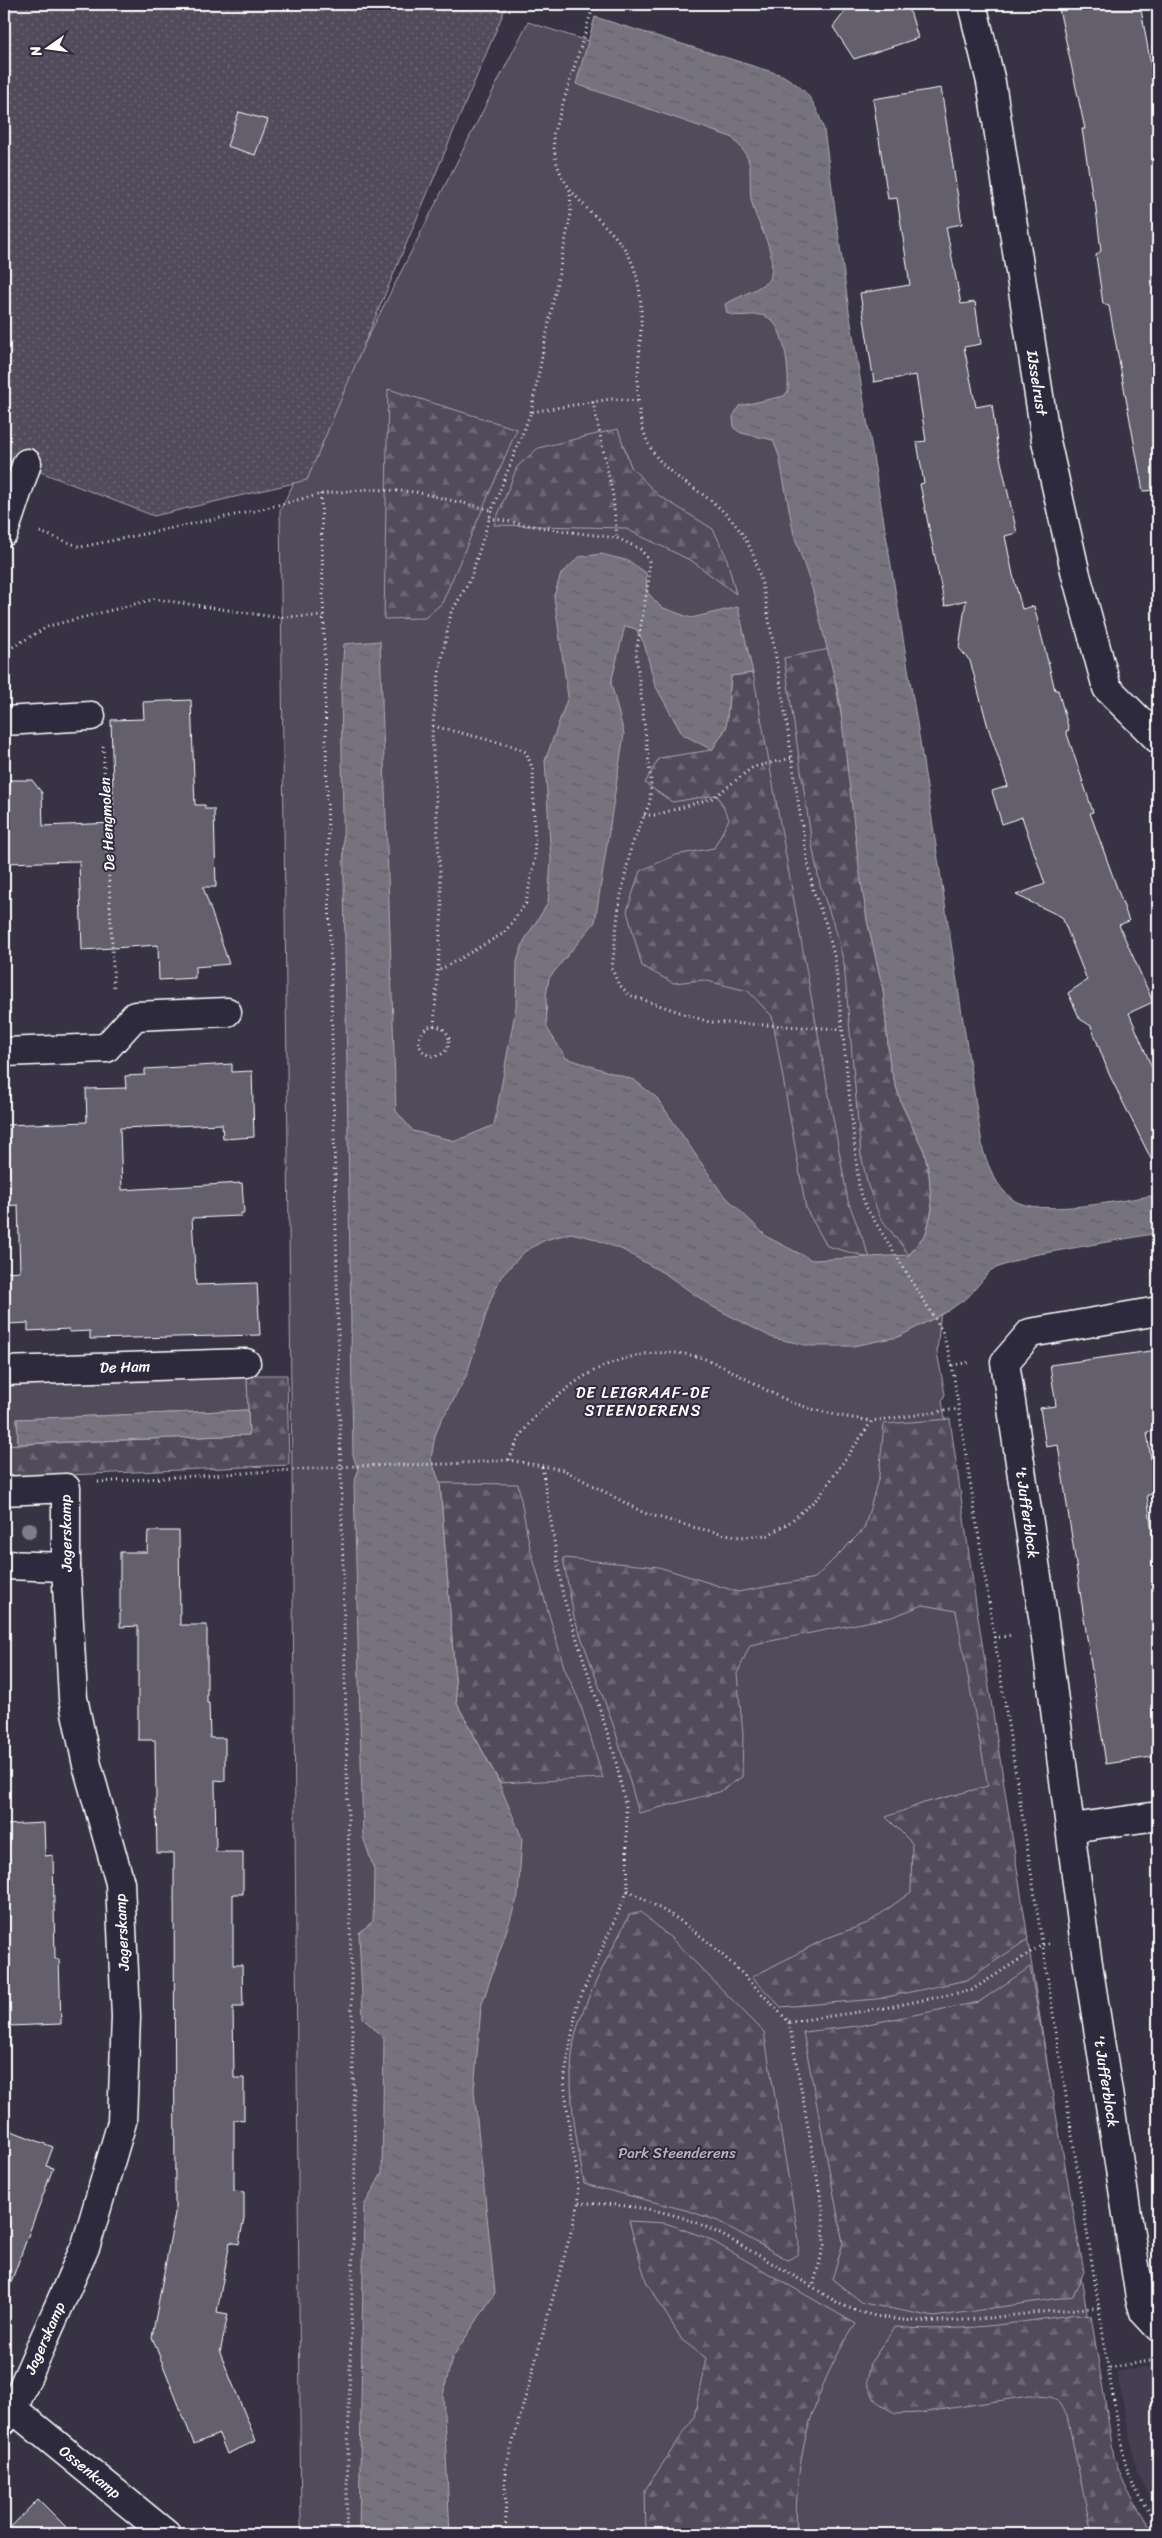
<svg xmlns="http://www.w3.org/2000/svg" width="1162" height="2538" font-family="Sriracha,sans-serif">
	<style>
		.built { fill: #444051 }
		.green { fill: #514c5c; stroke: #a8a6ae }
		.forest { fill: url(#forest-firs); stroke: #a8a6ae }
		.garden { fill: url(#garden-dots); stroke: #a8a6ae }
		.water { fill: url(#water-ripples); stroke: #adabb2 }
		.building { fill: #635f6d; stroke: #fff }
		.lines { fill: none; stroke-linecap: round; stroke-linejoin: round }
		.minor-casing { stroke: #fff; stroke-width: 31 }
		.path { stroke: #fff; stroke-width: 3; stroke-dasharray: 1 4; stroke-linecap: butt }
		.minor { stroke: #2f2a3d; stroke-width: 28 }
		.tree { fill: #7e7c88 }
		.labels { text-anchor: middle; stroke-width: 4; stroke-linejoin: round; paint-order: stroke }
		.street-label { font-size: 15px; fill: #fff; stroke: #2f2a3d }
		.park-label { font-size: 15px; fill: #b9b7be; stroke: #2f2a3d }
		.neighbourhood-label { font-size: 16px; letter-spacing: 1px; fill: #fff; stroke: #2f2a3d }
	</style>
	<defs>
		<pattern id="forest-firs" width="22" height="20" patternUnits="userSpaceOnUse" patternTransform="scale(1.25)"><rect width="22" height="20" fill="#514c5c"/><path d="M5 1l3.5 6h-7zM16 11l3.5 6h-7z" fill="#6b6774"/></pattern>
		<pattern id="garden-dots" width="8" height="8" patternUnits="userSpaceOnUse" patternTransform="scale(1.25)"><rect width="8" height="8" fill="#514c5c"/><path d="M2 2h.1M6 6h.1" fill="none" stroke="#6b6774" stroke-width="1.8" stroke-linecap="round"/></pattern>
		<pattern id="water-ripples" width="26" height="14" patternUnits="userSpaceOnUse" patternTransform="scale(1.25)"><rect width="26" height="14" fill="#76737f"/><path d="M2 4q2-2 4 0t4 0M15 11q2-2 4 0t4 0" fill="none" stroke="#5f5e63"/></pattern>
	</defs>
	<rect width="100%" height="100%" fill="#373345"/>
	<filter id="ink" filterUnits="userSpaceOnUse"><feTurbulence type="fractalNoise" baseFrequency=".02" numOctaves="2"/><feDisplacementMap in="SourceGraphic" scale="10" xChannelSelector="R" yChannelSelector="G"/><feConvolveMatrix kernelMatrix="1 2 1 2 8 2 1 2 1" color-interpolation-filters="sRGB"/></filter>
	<g filter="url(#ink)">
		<path class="built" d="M1158 2365V2513L1137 2471 1117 2372Z"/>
		<g class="green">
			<path d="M528 22 757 96 949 1224 937 1352 945 1394 942 1401 1113 2477 1136 2534H301L292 1470 280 510Z"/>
			<path d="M247 1375 248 1410 17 1419 18 1444 4 1445V1384Z"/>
		</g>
		<g class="forest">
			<path d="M388 389 517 429 442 603 425 618 384 619Z"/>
			<path d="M618 429 631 467 658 495 713 529 726 556 736 594 692 561 624 528 494 525 517 467 538 448Z"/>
			<path d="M829 649 845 736 867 920 883 989 890 1067 902 1105 924 1151 929 1174 932 1209 929 1222 926 1233 909 1255 880 1217 868 1186 861 1155 844 964 837 934 820 885 813 850 784 658Z"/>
			<path d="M753 673 848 1201 870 1258 827 1246 806 1209 772 1016 748 991 703 980 673 983 642 966 627 911 640 871 676 855 714 848 729 819 717 795 672 802 645 783 659 758 712 750 726 728 731 676Z"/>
			<path d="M247 1375H287L289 1465 4 1478V1445L249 1435Z"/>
			<path d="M950 1419 976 1604 1028 1939 967 1980 877 1999 781 2007 752 1977 827 1938 868 1923 911 1892 912 1843 886 1817 924 1803 988 1786 956 1611 923 1605 892 1617 750 1645 737 1674 743 1734 742 1777 719 1792 639 1813 615 1730 574 1617 563 1558 659 1567 738 1592 815 1578 864 1529 879 1476 884 1424Z"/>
			<path d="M440 1483 518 1484 530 1548 564 1667 580 1703 603 1778 500 1783 457 1704Z"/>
			<path d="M641 1912 672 1939 764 2032 799 2241 798 2254 788 2260 718 2221 689 2211 584 2184C576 2132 562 2074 579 2022 591 1987 613 1949 629 1915Z"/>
			<path d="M1030 1967 1084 2272 1073 2296 934 2317 863 2303 832 2279 843 2243 803 2032 858 2026 979 2002Z"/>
			<path d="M629 2221 665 2223 707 2238 856 2324C815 2385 792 2460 797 2534H646L645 2490 694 2417 706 2358 682 2340 646 2281Z"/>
			<path d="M1076 2314 1091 2316 1114 2457 1127 2490 1154 2534H1092L1067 2416 1057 2400 1051 2397 1029 2396 920 2413 895 2414 875 2400 867 2382 871 2362 895 2327C955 2333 1017 2323 1076 2314Z"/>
		</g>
		<path class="garden" d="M4 4H507L307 480 154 516 4 458Z"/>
		<g class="water">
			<path d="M595 17 782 75C808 90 815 101 824 130L849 311 918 729 983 1150C989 1168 996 1186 1012 1199 1038 1219 1125 1199 1158 1195V1233L1028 1256 991 1270 968 1297 948 1311 898 1337 853 1346H811L773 1338 711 1306 667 1275 623 1250 592 1238 571 1233 545 1240 524 1252 501 1277 491 1299 467 1374 452 1403 441 1420 435 1436 431 1459 440 1483 457 1704 496 1776 522 1838 518 1896 481 2007 474 2091 495 2293 452 2358 443 2395 450 2534H359L364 2206 382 2173 384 2039 363 2018 359 1933 373 1921 374 1869 363 1837 354 1484 358 1471 353 1455 341 690 344 644 380 641 396 1111 413 1131 456 1141 494 1125 516 1007 517 961 524 941 548 903 551 860 545 761 568 697 554 596 561 574 579 557 601 554 629 561 646 573 647 592 661 607 691 618 738 607 753 673 731 676 726 728 712 750 682 734 655 685 644 643 636 629 625 626 611 683 624 734 595 922 549 978 546 996 547 1028 566 1058 634 1080 657 1098 721 1192 767 1237 812 1260 909 1255 926 1233 929 1222 932 1209 929 1174 924 1151 902 1105 890 1067 883 989 867 920 859 868 839 696 812 588 794 535 779 456 773 440 741 433 734 428 733 417 739 406 784 396 788 391C789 373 786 318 761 315 750 314 736 318 727 313L725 304 756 289 770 280C778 246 756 228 751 198 749 184 752 172 748 159 745 151 737 143 731 137L576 84Z"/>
			<path d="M248 1410 249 1435 18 1444 17 1419Z"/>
		</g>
		<g class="building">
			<path d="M851 4H904L911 14 918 38 854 59 833 27Z"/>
			<path d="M1058 4H1140L1158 105V490L1143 491 1109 306 1103 304 1096 255 1101 251 1095 200H1093L1082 129H1085Z"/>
			<path d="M941 88 962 224 946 227 961 304 975 302 981 344 964 347 976 407 992 404 997 444 1017 533 1005 536 1013 575 1022 609 1034 606 1055 690H1058L1069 730 1066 731 1093 812 1090 813 1129 921 1119 925 1153 1002 1129 1013 1158 1082V1173L1109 1074 1091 1026 1080 1019 1068 993 1087 980 1062 917 1016 895 1045 884 1022 817 1002 824 992 791 1008 786 988 727 970 661 959 648 966 600 945 606 920 484 924 483 917 442 926 441 916 375 874 382 860 293 910 285 897 198 888 199 873 99Z"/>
			<path d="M239 112 268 120 255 155 227 146Z"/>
			<path d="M191 700 195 805H205V809H214L216 887H203L229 964 195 967V978L159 980 158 945 82 950 79 861 4 863V780H32L42 793 43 826 114 823 111 720 144 719 143 702Z"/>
			<path d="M232 1064V1072L252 1071 254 1137 223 1139 222 1124 120 1128 122 1190 242 1183 244 1213H241V1216L192 1218 196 1285 257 1283 260 1335 90 1339V1331L69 1332V1329L28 1331V1323L7 1324 6 1272 20 1271 18 1205 4 1206V1125L87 1122 86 1089 126 1088 125 1076 145 1075V1069Z"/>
			<path d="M1158 1350V1431L1147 1432 1156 1494 1147 1495 1158 1576V1696H1154L1158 1726V1756L1106 1764 1058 1445 1046 1447 1040 1408 1056 1406 1050 1365Z"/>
			<path d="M148 1531H179L180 1625H207V1703H209L210 1738H225V1781L215 1780 216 1852H243V1894H233V1965H242L243 2007H233L234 2078H244V2121L234 2120V2191L244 2192V2218L239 2244 230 2242 217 2312 228 2314 220 2353 256 2441 227 2454 219 2434 194 2444 152 2337 175 2213 174 1853H157L155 1740H138V1626L120 1627V1552H147Z"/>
			<path d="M44 1823 45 1856 53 1855 55 1959H59L61 2024 9 2026 7 1964 4 1965V1825Z"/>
			<path d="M4 2128 53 2147 46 2166 53 2168 7 2293 4 2292Z"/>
			<path d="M38 2499 73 2534H4Z"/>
		</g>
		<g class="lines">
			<defs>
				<g id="minor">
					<path d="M972 4 991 82 1046 441 1076 575 1107 688 1158 739"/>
					<path d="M4 532 27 463"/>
					<path d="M4 721 91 716"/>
					<path d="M4 1052 106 1048 135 1016 227 1012"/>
					<path d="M1158 1311 1030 1333 1005 1362 1045 1630 1084 1938 1140 2298 1144 2312 1158 2327"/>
					<path d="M4 1371 246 1363"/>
					<path d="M4 1491 66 1488V1567L73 1698 87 1765 120 1883 126 2017 122 2122 86 2245 13 2409 4 2420"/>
					<path d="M4 1565 66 1567"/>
					<path d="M1071 1828 1158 1816"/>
					<path d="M13 2409 166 2534"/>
				</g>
			</defs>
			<use href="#minor" class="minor-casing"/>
			<g class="path">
				<path d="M593 402 613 496 617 538"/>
				<path d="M531 412 571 213 570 190"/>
				<path d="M321 494 355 2163 346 2534"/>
				<path d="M489 518 556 530 617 538 640 549 649 560V579L636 653 651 781 650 802 631 847 619 905 612 969 618 983 629 995 709 1022 841 1029"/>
				<path d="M40 532 81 547 254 511 321 494 370 489 416 492 492 510 531 412 611 399 638 401"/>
				<path d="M4 652 49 626 155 599 274 617 324 616"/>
				<path d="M433 726 513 746 526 752 533 770 535 858 526 903 504 933 438 971"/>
				<path d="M103 746 114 990"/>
				<path d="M644 815H656L713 798 753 767 792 758"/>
				<circle cx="434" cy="1041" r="15"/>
				<path d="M434 1026 442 908 432 733 439 673 451 613 470 580 492 510"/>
				<path d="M952 1365 971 1362"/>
				<path d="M509 1460C524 1423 538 1412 568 1388 607 1356 668 1341 715 1363 742 1375 766 1392 794 1403 819 1412 844 1417 871 1421"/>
				<path d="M98 1482 355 1466 448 1464 509 1460 564 1470 644 1513 692 1527 740 1537 768 1535 790 1522 819 1497 872 1421 959 1409"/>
				<path d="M994 1638 1012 1635"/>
				<path d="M628 1890 678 1919 707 1941 744 1975 789 2022 823 2210 824 2245 813 2287"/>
				<path d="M789 2022 879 2009 972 1990 1042 1945 1051 1943"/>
				<path d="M579 2203C623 2204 672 2209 712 2230 746 2247 778 2267 811 2286 823 2293 834 2302 847 2307 922 2338 1019 2309 1099 2308L952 1365 942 1330 866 1207 859 1187 835 959 826 924 813 890C797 808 789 724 773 642 768 615 764 586 755 560 747 537 733 519 714 503 692 485 663 473 649 445 623 391 653 327 635 271 623 230 580 212 562 176 555 163 554 149 553 135L594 4"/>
				<path d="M1099 2308 1108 2368"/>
				<path d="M1150 2361 1108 2368 1125 2463 1134 2487 1158 2524"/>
				<path d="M506 2534 505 2471 579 2203 577 2172 571 2139 564 2081 577 2005 628 1890 626 1807 614 1753 563 1596 542 1466"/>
			</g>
			<use href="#minor" class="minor"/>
		</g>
		<circle class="tree" cx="29" cy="1530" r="8"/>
	</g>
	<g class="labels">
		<g class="street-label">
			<text transform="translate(1037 383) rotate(81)" y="5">IJsselrust</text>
			<text transform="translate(107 824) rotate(-93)" y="5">De Hengmolen</text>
			<text transform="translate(125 1367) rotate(-2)" y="5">De Ham</text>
			<text transform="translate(1027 1512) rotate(82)" y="5">'t Jufferblock</text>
			<text transform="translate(66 1533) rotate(-91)" y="5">Jagerskamp</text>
			<text transform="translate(122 1932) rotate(-93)" y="5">Jagerskamp</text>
			<text transform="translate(1106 2081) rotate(81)" y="5">'t Jufferblock</text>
			<text transform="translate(45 2338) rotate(-66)" y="5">Jagerskamp</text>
			<text transform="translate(90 2472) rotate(39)" y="5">Ossenkamp</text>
		</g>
		<g class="park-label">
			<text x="677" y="2158">Park Steenderens</text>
		</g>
		<g class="neighbourhood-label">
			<text x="643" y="1398">DE LEIGRAAF-DE<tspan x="643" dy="18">STEENDERENS</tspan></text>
		</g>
	</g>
	<rect width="1162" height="2538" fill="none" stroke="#2f2a3d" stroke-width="20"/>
	<rect x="10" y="10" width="1142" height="2518" fill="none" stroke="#fff" stroke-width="2" filter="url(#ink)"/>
	<g transform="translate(48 48) rotate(256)" stroke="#2f2a3d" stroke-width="4" paint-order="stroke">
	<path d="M0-4L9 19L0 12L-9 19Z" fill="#ffffff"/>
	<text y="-8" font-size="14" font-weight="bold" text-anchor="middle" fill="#ffffff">N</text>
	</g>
</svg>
